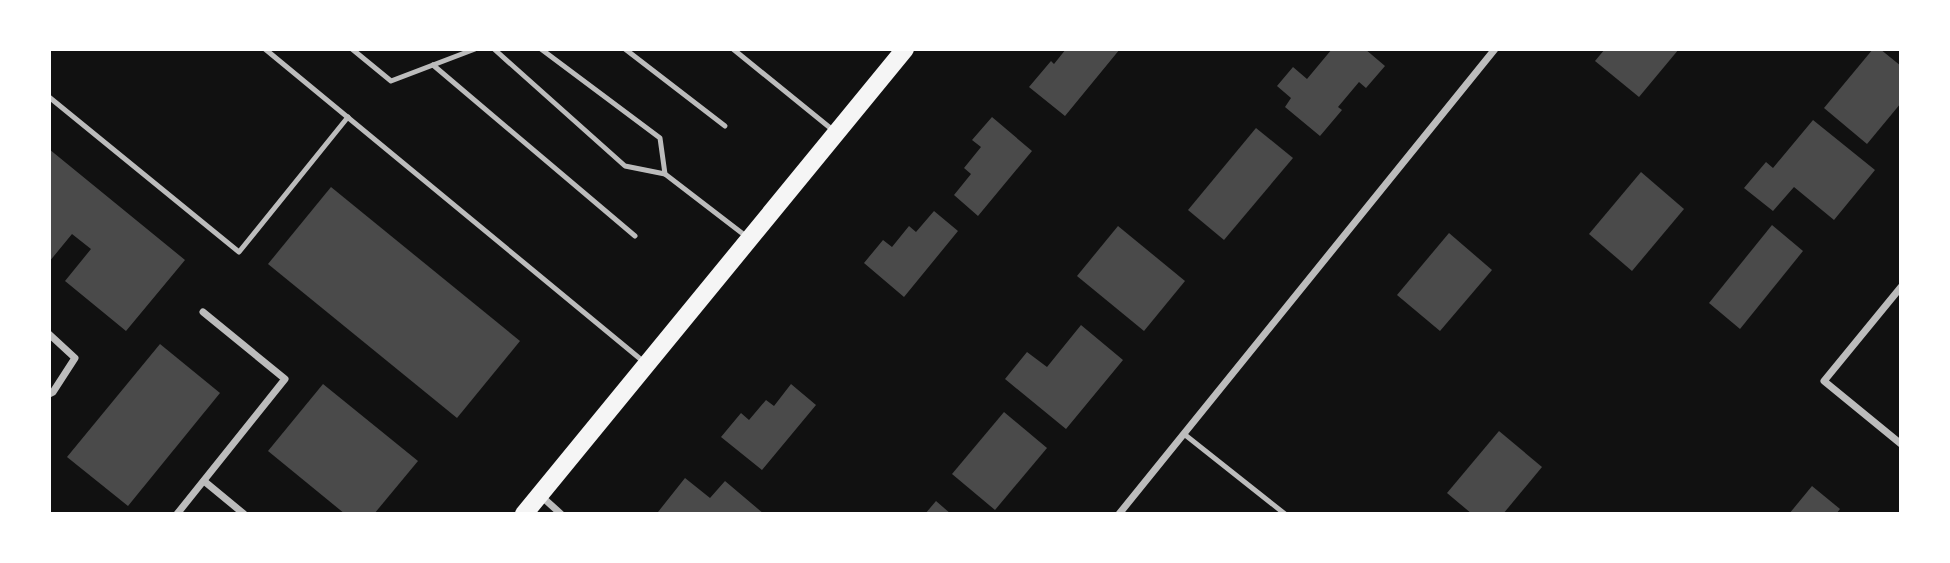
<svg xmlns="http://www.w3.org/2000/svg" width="1950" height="563" font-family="'Alegreya Sans',sans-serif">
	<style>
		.building { fill: #4a4a4a }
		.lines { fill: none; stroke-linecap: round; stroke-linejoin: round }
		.service { stroke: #bcbcbc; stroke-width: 5 }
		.minor { stroke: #bcbcbc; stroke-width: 7 }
		.primary { stroke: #f5f5f5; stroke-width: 18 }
	</style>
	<rect width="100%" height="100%" fill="#111"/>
	<g class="building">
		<path d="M1066 49H1120L1065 116 1029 87 1051 61 1054 64Z"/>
		<path d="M1332 49H1365L1385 66 1366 88 1359 82 1338 107 1342 110 1320 136 1285 107 1291 98 1277 86 1293 67 1307 79Z"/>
		<path d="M1605 49H1679L1639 97 1595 61Z"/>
		<path d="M1873 49H1880L1901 66V103L1867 144 1824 108Z"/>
		<path d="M992 117 1032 151 978 216 954 195 971 174 964 168 981 147 972 140Z"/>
		<path d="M1813 120 1875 170 1834 220 1794 187 1773 211 1744 188 1766 162 1773 168Z"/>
		<path d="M1256 128 1293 158 1224 240 1188 210Z"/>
		<path d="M49 149 185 260 126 331 65 281 91 249 72 234 49 262Z"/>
		<path d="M1641 172 1684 209 1632 271 1589 234Z"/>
		<path d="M331 187 520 341 457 418 268 264Z"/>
		<path d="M934 211 958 231 904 297 864 263 883 240 892 247 909 226 916 232Z"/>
		<path d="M1772 225 1803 251 1740 329 1709 303Z"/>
		<path d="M1118 226 1185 281 1144 331 1077 276Z"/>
		<path d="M1449 233 1492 270 1440 331 1397 295Z"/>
		<path d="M1081 325 1123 360 1066 429 1005 379 1027 352 1047 367Z"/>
		<path d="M160 344 220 393 128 506 67 457Z"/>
		<path d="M323 384 418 461 374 514H345L268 451Z"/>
		<path d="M791 384 816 405 762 470 721 437 741 413 749 420 766 400 774 406Z"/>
		<path d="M1004 412 1047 448 995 510 952 474Z"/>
		<path d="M1499 431 1542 467 1503 514H1472L1447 493Z"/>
		<path d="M685 478 710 498 725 481 764 514H661L658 512Z"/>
		<path d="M1812 486 1840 509 1836 514H1789Z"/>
		<path d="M936 501 951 514H925Z"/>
	</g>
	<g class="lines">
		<g class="service">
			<path d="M265 49 644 362"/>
			<path d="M352 49 391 81 475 49"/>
			<path d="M494 49 625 166 665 174"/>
			<path d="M541 49 660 138 665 174 747 237"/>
			<path d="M625 49 725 126"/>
			<path d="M733 49 834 131"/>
			<path d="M433 65 635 236"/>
			<path d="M49 97 239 252 348 117"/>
			<path d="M1184 434 1285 514"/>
		</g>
		<g class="minor">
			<path d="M1901 287 1824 381 1901 444"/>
			<path d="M49 334 75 358 53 392 49 394"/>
			<path d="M204 481 244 514"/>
			<path d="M540 495 561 514"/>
			<path d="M177 514 285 379 203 312"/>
			<path d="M1119 514 1495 49"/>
		</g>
		<path class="primary" d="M524 514 905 49"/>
	</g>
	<rect width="1950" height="563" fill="none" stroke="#ffffff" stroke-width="102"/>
</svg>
